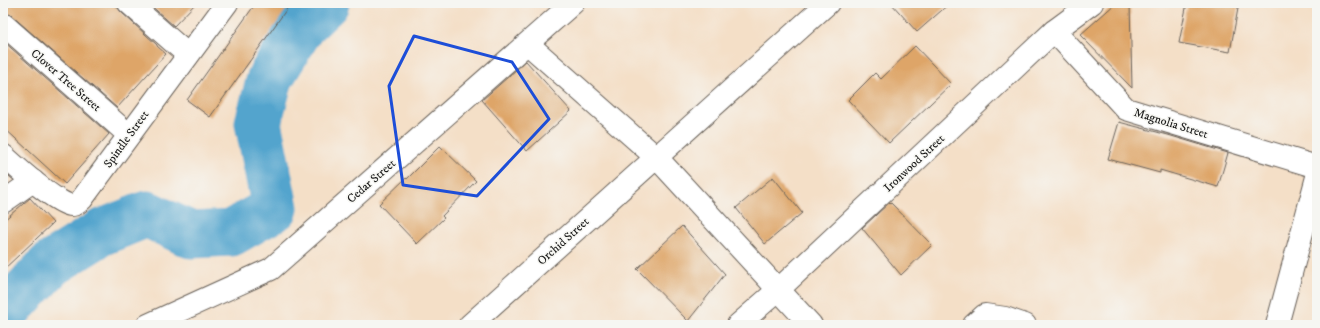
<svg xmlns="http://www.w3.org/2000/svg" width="1320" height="328" font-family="'IM FELL DW Pica',serif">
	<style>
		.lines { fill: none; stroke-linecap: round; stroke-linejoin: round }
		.river { stroke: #52a4cd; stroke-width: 47 }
		.building { fill: #dea568 }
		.minor-casing { stroke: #686058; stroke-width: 24 }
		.minor { stroke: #fff; stroke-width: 22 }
		.marked { fill: none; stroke: #1d4ed8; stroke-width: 3; stroke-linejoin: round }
		.labels { text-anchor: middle; stroke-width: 3; stroke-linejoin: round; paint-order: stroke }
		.street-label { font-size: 12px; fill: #1c1c1c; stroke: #f6f6f2 }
	</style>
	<rect width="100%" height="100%" fill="#f6f6f2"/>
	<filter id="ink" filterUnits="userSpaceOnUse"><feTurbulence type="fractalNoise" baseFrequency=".025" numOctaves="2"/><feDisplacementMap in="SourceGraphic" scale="8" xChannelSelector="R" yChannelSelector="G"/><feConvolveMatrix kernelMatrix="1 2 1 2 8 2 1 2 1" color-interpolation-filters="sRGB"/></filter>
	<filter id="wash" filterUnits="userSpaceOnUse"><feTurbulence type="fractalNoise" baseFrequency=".012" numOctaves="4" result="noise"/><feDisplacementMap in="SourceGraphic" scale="16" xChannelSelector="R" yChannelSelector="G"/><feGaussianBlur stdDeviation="0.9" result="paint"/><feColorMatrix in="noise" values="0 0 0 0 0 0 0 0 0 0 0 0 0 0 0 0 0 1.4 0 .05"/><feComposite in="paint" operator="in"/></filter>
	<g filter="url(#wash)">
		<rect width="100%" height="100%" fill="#f4dfc7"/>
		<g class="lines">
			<path class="river" d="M3 314 51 264 100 233 147 214 191 235 231 233 275 208 258 123 270 78 302 26 326 3"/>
		</g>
		<g id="blocks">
			<g class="building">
				<path d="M3 3H117V7L121 12 157 45V46L166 54 117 108 11 15 3 12Z"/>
				<path d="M148 3H196L174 26Z"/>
				<path d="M256 3H291L210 117 187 100Z"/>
				<path d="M891 3H950L917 32Z"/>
				<path d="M1116 3H1130L1132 88 1080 35Z"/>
				<path d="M1187 3H1239L1230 52 1179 43Z"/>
				<path d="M3 41 109 134 65 184 3 127Z"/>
				<path d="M915 46 951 84 889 143 848 100 875 73 881 79Z"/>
				<path d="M526 61 571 111 527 151 482 100Z"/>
				<path d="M1119 122 1168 135 1228 153 1218 187 1160 170V173L1108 159Z"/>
				<path d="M440 146 476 181 442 216 444 218 417 244 379 204 406 178 407 179Z"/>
				<path d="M773 177 802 213 765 244 736 208Z"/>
				<path d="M30 198 53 223 3 270V221Z"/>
				<path d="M890 202 932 245 901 275 862 228Z"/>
				<path d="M682 226 725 274 688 321 637 269Z"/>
			</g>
		</g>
	</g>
	<g filter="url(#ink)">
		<use href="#blocks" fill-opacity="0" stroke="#686058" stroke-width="1"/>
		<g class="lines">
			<defs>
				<g id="minor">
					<path d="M129 3 188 55"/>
					<path d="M3 24 129 135"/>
					<path d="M1054 31 1126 109 1317 167"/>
					<path d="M528 44 657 158 811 325"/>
					<path d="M3 155C15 166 58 205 71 205 76 205 79 202 82 199L227 3"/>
					<path d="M3 202 33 181"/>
					<path d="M148 325 271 269 573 3"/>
					<path d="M470 325 828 3"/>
					<path d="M738 325 778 290 1054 31 1092 3"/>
					<path d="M974 325 985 315 1005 318 1025 325"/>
					<path d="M1277 325 1317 177"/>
				</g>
			</defs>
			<use href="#minor" class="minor-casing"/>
			<use href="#minor" class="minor"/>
		</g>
	</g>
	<path class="marked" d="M414 36 512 62 549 119 477 196 403 185 389 86Z"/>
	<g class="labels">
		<g class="street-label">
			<text transform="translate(66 80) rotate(41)" y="4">Clover Tree Street</text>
			<text transform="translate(1171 123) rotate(17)" y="4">Magnolia Street</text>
			<text transform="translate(126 139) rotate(-54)" y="4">Spindle Street</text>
			<text transform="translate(914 163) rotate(-43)" y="4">Ironwood Street</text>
			<text transform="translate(371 181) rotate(-41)" y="4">Cedar Street</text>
			<text transform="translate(563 241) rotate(-42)" y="4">Orchid Street</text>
		</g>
	</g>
	<rect width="1320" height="328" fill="none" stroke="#f6f6f2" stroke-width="16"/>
</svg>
